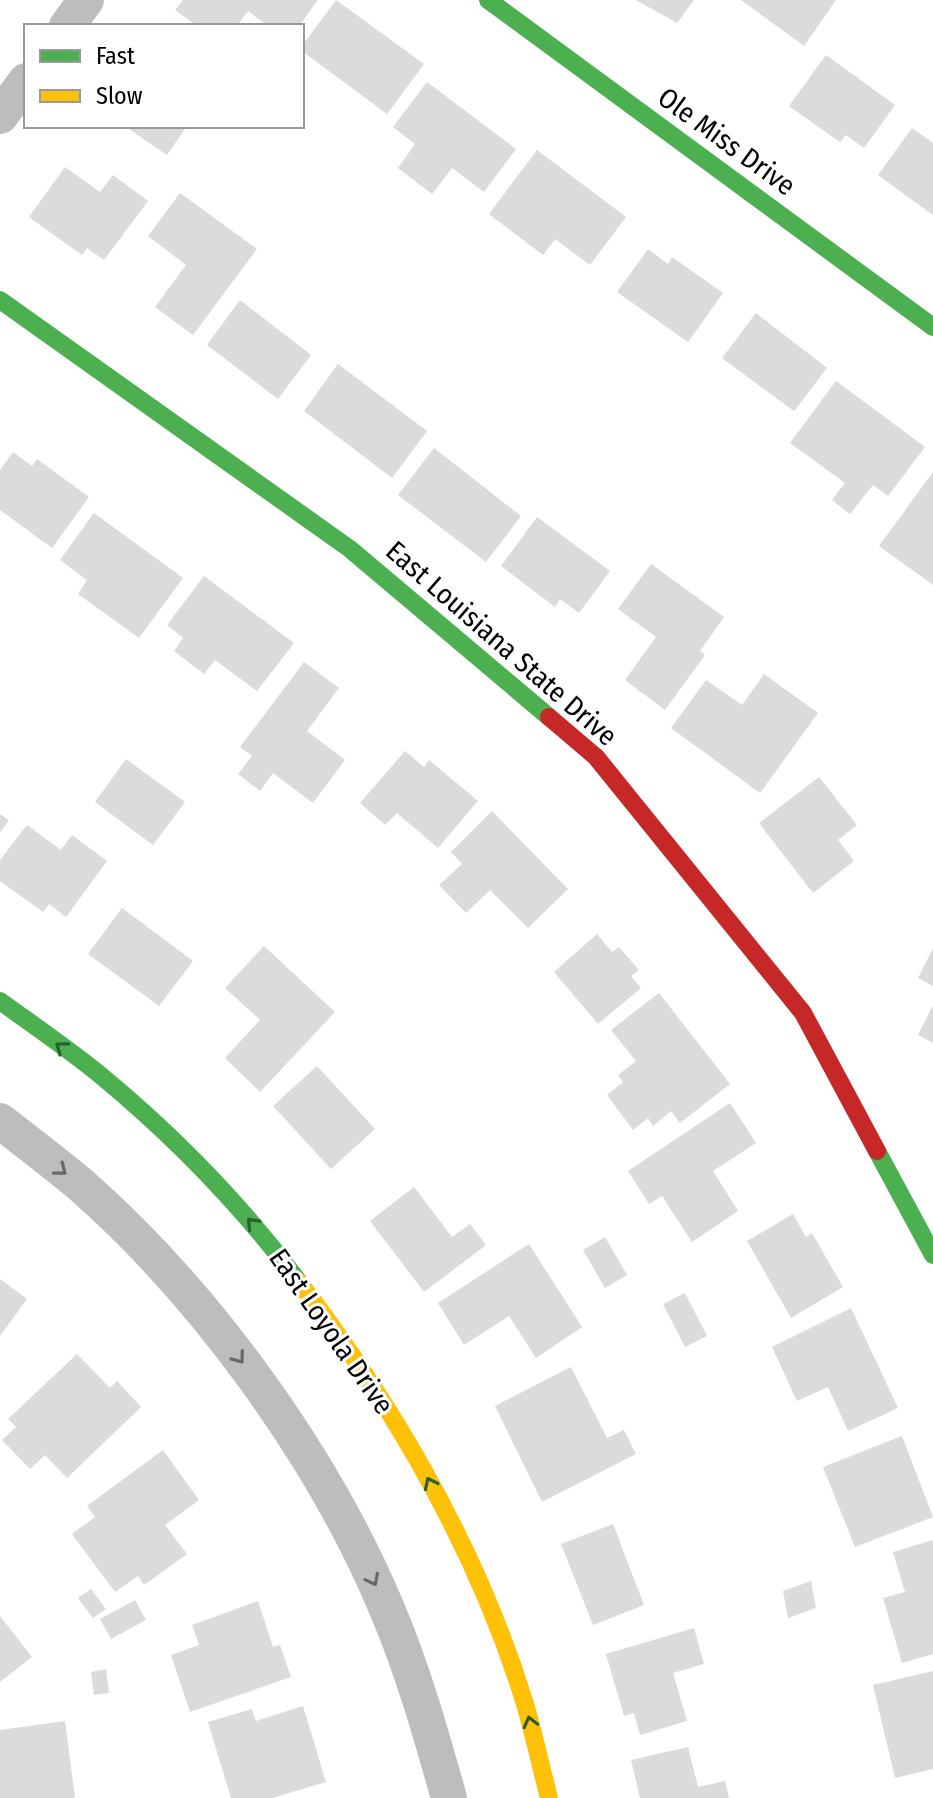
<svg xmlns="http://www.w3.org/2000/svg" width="933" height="1798" font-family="'Fira Sans Condensed',sans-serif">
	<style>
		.building { fill: #dbdbdb }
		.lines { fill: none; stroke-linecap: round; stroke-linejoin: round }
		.street { stroke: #bdbdbd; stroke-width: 36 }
		.fast { stroke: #4caf50; stroke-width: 18 }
		.slow { stroke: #ffc107; stroke-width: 18 }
		.jam { stroke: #c62828; stroke-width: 18 }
		.oneway { stroke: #2a602c }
		.oneway2 { stroke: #686868 }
		.labels { text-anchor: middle; stroke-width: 6; stroke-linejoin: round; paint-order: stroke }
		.street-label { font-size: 28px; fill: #000; stroke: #fff }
	</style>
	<rect width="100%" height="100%" fill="#fff"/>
	<g class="building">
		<path d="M183 0H318L299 26H268L248 11 237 26H197L175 10Z"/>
		<path d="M336 0 424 64 387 114 302 51V46Z"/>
		<path d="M636 0H694L677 23Z"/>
		<path d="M741 0H836L804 46Z"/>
		<path d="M826 55 895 105 864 148 846 135 840 142 789 106Z"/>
		<path d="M427 82 516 149 484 192 452 168 432 194 398 168 415 144 393 127Z"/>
		<path d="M131 126H187L167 155 129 129Z"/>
		<path d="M912 128 933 143V215L878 175Z"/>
		<path d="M537 150 626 217 590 265 555 239 543 255 489 214Z"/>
		<path d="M65 167 100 192 113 175 148 201 104 260 87 248 82 255 29 217Z"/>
		<path d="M180 193 257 249 193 335 155 307 186 265 148 236Z"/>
		<path d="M648 249 668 264 672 257 723 293 688 342 617 292Z"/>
		<path d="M240 300 311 355 278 399 207 345Z"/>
		<path d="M756 313 827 368 794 411 722 358Z"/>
		<path d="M338 364 427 431 392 478 304 411Z"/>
		<path d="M836 381 925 447 888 496 873 485 850 514 832 500 845 483 790 443Z"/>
		<path d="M434 448 521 516 486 562 398 495Z"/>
		<path d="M13 452 32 466 37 459 89 497 52 548 0 510V470Z"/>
		<path d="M933 472V585L879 546Z"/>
		<path d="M94 513 183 578 139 638 78 594 87 580 60 560Z"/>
		<path d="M537 517 610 571 579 613 560 599 555 607 501 566Z"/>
		<path d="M651 564 724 617 700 651 705 655 665 710 625 680 656 637 618 609Z"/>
		<path d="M204 576 294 643 257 691 215 660 204 674 174 651 183 638 167 625Z"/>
		<path d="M304 662 339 688 307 731 345 760 313 803 273 773 260 791 238 774 252 756 240 747Z"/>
		<path d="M764 674 818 713 760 793 671 728 706 680 742 705Z"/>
		<path d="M405 751 424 767 429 760 478 801 438 848 397 813 385 825 360 803Z"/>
		<path d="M126 759 185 802 153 845 95 802Z"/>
		<path d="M819 777 857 825 838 840 854 861 813 893 759 823Z"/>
		<path d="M492 811 568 889 528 928 490 890 466 913 439 885 462 864 451 852Z"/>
		<path d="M0 814 9 820 0 833Z"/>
		<path d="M27 825 61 850 72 835 107 861 66 917 49 904 43 912 0 881V860Z"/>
		<path d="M122 908 193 961 159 1006 88 954Z"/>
		<path d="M597 934 612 952 619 947 639 970 631 976 641 988 598 1024 554 972Z"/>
		<path d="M264 946 335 1012 260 1092 225 1058 260 1020 225 988Z"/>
		<path d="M933 948V986L918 978Z"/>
		<path d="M659 993 730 1084 680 1123 671 1111 653 1126 648 1118 633 1130 607 1095 623 1082 618 1075 636 1061 611 1030Z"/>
		<path d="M933 1005V1043L918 1035Z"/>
		<path d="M317 1066 375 1129 331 1169 273 1106Z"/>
		<path d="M730 1103 756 1143 713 1171 738 1211 692 1242 662 1196 649 1204 628 1171Z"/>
		<path d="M414 1187 452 1237 470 1224 486 1245 424 1292 370 1221Z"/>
		<path d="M793 1214 806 1237 812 1233 843 1287 791 1318 747 1241Z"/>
		<path d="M605 1237 627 1275 605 1288 583 1250Z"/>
		<path d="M529 1244 582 1327 536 1358 509 1316 464 1345 438 1303Z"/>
		<path d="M0 1279 27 1299 0 1336Z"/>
		<path d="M685 1293 707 1336 685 1347 663 1304Z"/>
		<path d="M851 1308 898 1408 848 1431 828 1387 797 1401 772 1347Z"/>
		<path d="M77 1354 110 1388 117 1381 141 1407 67 1478 45 1455 30 1469 2 1440 16 1427 8 1419Z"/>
		<path d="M571 1367 607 1438 624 1430 636 1454 542 1502 495 1406Z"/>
		<path d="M902 1436 933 1517 855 1547 823 1467Z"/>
		<path d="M163 1450 199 1500 165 1525 187 1554 144 1585 138 1576 115 1592 72 1534 95 1517 87 1506Z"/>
		<path d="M613 1524 644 1605 593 1625 561 1544Z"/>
		<path d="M933 1540V1654L902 1663 883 1598 905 1592 893 1552Z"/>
		<path d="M811 1581 816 1608 788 1618 783 1591Z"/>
		<path d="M91 1589 106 1609 93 1618 78 1598Z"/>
		<path d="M135 1600 146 1620 111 1639 100 1619Z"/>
		<path d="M258 1601 273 1647 280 1645 291 1677 190 1712 171 1655 199 1645 192 1625Z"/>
		<path d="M0 1616 32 1657 0 1682Z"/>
		<path d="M694 1628 704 1664 673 1673 687 1721 640 1735 634 1713 624 1716 606 1654Z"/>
		<path d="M106 1669 109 1693 94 1695 91 1672Z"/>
		<path d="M933 1671V1769L895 1778 873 1685Z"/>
		<path d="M303 1706 326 1782 272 1798H231L208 1722 252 1709 256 1721Z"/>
		<path d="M65 1721 75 1798H0V1730Z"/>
		<path d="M688 1747 698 1787 725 1781 729 1798H640L631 1760Z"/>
	</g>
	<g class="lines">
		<g class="street">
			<path d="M67 26 86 0"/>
			<path d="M0 116 26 81"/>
			<path d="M0 1121C27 1142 55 1163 81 1185 205 1294 323 1456 387 1609 413 1670 431 1734 449 1798"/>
		</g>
		<g class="fast">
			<path d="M488 0 933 327"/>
			<path d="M0 300 350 549 549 717"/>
			<path d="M0 1001C33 1025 67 1048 99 1074 173 1135 242 1206 299 1282"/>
			<path d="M877 1151 933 1255"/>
		</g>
		<path class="slow" d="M299 1282C395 1408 478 1551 525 1704 534 1735 541 1767 549 1798"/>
		<path class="jam" d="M549 717 596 757 803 1013 877 1151"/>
	</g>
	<defs><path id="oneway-chevron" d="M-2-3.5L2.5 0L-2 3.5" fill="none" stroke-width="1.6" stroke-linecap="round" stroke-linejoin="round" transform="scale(2)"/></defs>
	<g class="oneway">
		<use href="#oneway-chevron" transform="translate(61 1047) rotate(-143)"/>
		<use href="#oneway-chevron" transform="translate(252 1223) rotate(-133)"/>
		<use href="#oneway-chevron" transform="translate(430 1483) rotate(-116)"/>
		<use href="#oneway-chevron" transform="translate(530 1722) rotate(-104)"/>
	</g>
	<g class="oneway2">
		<use href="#oneway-chevron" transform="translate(61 1170) rotate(38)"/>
		<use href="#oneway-chevron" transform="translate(239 1358) rotate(54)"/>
		<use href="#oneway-chevron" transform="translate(373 1580) rotate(63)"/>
	</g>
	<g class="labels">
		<g class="street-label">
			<text transform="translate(727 141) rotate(36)" y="10">Ole Miss Drive</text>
			<text transform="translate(502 643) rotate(41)" y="10">East Louisiana State Drive</text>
			<text transform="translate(332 1331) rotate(55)" y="10">East Loyola Drive</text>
		</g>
	</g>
	<rect x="24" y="24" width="280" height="104" fill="#ffffff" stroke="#999999" stroke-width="2"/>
	<rect x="40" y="50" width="40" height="12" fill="#4caf50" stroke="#999999" stroke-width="2"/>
	<text x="96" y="64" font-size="24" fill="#000000">Fast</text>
	<rect x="40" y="90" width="40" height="12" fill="#ffc107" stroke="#999999" stroke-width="2"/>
	<text x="96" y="104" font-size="24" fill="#000000">Slow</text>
</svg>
